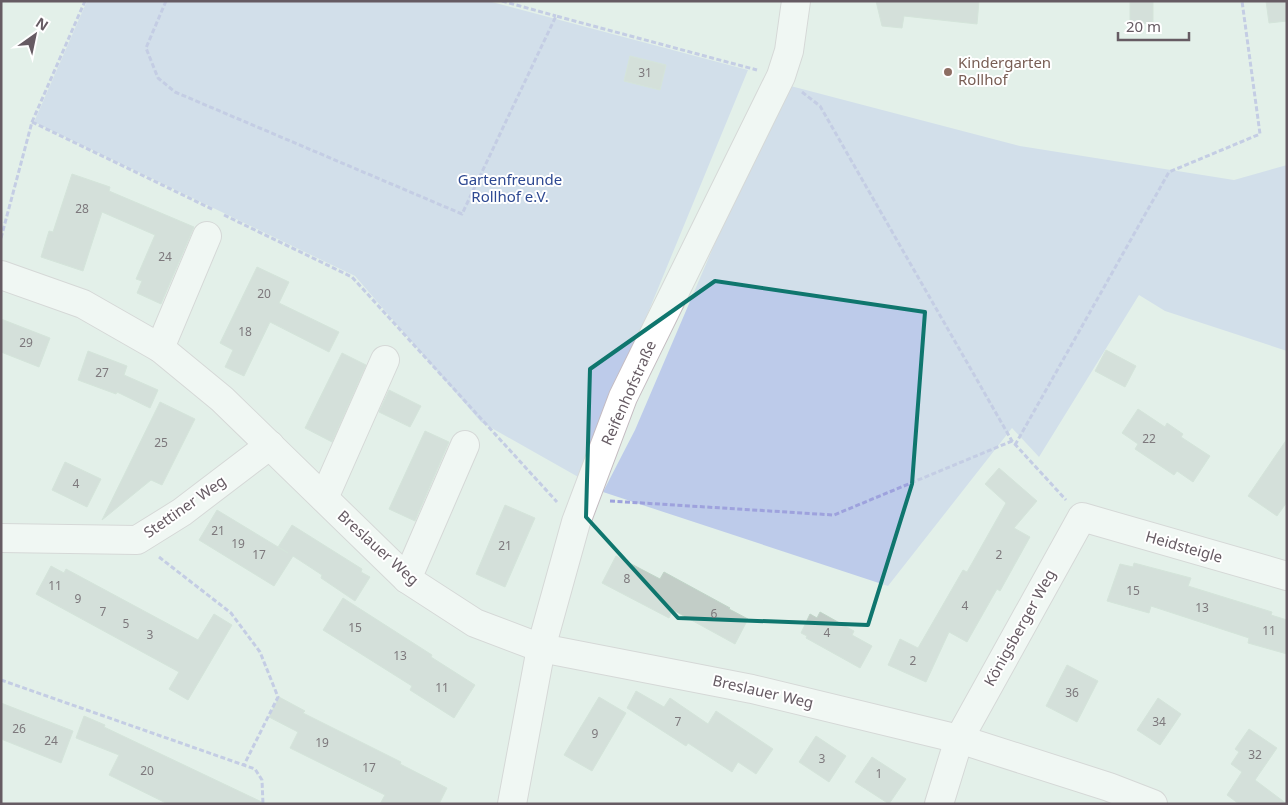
<svg xmlns="http://www.w3.org/2000/svg" width="1288" height="805" font-family="'Noto Sans',sans-serif">
	<style>
		.green { fill: #bdcbea }
		.building { fill: #c2cdc7; stroke: #c1d5c8 }
		.lines { fill: none; stroke-linecap: round; stroke-linejoin: round }
		.minor-casing { stroke: #c4bbc1; stroke-width: 30 }
		.path { stroke: #9ea2dd; stroke-width: 3; stroke-dasharray: 5 2.5; stroke-linecap: butt }
		.minor { stroke: #fff; stroke-width: 28 }
		.marked { fill: none; stroke: #0f766e; stroke-width: 4; stroke-linejoin: round }
		.education-dot { fill: #8d6e63; stroke: #fff; stroke-width: 2 }
		.labels { text-anchor: middle; stroke-width: 4; stroke-linejoin: round; paint-order: stroke }
		.number-label { font-size: 12px; fill: #7d787c }
		.education-label { font-size: 15px; fill: #785e54; stroke: #fff; text-anchor: start }
		.park-label { font-size: 15px; fill: #2e4992; stroke: #fff }
		.street-label { font-size: 15px; fill: #665b63; stroke: #fff }
	</style>
	<rect width="100%" height="100%" fill="#e3f0e9"/>
	<g class="green">
		<path d="M87 1H488L748 70 580 478 481 422 355 276 34 122Z"/>
		<path d="M783 84 1020 146 1234 180 1287 165V351L1165 311 1139 295 1039 457 1012 428 888 586 603 492 635 430Z"/>
	</g>
	<g class="building">
		<path d="M876 1H979L977 24 904 16 902 28 882 26Z"/>
		<path d="M1130 1H1153V23L1130 24Z"/>
		<path d="M1266 1H1287V21L1269 23Z"/>
		<path d="M630 56 666 65 660 90 624 81Z"/>
		<path d="M72 174 110 187 109 191 194 227 161 304 137 293 142 281 136 279 155 235 102 212 83 271 41 257 49 231 53 232Z"/>
		<path d="M257 267 289 282 279 303 339 332 329 352 270 322 244 376 225 367 233 350 220 343Z"/>
		<path d="M1 319 50 338 39 367 1 352Z"/>
		<path d="M1106 350 1136 366 1125 387 1095 371Z"/>
		<path d="M88 351 127 366 124 375 158 390 150 408 117 392 116 394 78 380Z"/>
		<path d="M342 353 366 365 332 442 305 428Z"/>
		<path d="M389 390 421 406 410 427 379 412Z"/>
		<path d="M160 402 195 419 162 485 151 480 102 520Z"/>
		<path d="M1138 409 1165 427 1167 423 1183 434 1181 437 1210 456 1193 482 1177 471 1174 475 1135 449 1138 444 1122 433Z"/>
		<path d="M425 431 449 442 415 521 389 509Z"/>
		<path d="M1287 439V502L1277 516 1248 496Z"/>
		<path d="M65 462 101 479 87 507 52 490Z"/>
		<path d="M999 468 1037 501 1014 528 1030 537 1000 591 997 589 967 642 949 632 926 682 888 665 900 639 918 648 963 570 967 572 1006 503 985 484Z"/>
		<path d="M505 505 535 518 505 587 476 574Z"/>
		<path d="M217 510 288 553 278 547 292 525 362 569 361 572 370 577 355 601 321 578 322 575 293 556 274 586 199 540Z"/>
		<path d="M616 556 660 579 664 572 730 608 729 609 748 619 735 644 673 610 669 618 602 583Z"/>
		<path d="M1134 563 1191 578 1188 586 1272 612 1271 615 1287 620V654L1248 643 1249 638 1151 606 1149 613 1107 601 1120 564 1133 567Z"/>
		<path d="M51 566 64 573 66 569 198 640 214 614 232 625 188 700 169 689 179 672 36 594Z"/>
		<path d="M343 598 432 655 431 657 475 685 454 718 410 690 412 686 323 630Z"/>
		<path d="M820 612 854 631 852 635 872 646 860 668 806 638 807 636 801 633 810 614 817 618Z"/>
		<path d="M1067 665 1098 681 1077 722 1046 706Z"/>
		<path d="M636 691 664 707 670 698 708 724 716 711 773 749 756 774 738 762 732 772 688 743 686 746 627 708Z"/>
		<path d="M279 697 305 711 303 713 401 762 400 764 447 788 439 804H380L385 795 290 748 298 732 269 717Z"/>
		<path d="M599 697 626 713 592 771 564 755Z"/>
		<path d="M1158 698 1181 714 1160 745 1137 730Z"/>
		<path d="M1 703 73 731 61 763 1 739Z"/>
		<path d="M84 716 105 725 104 727 266 804H168L109 775 119 755 76 738Z"/>
		<path d="M1249 729 1277 748 1255 780 1287 804H1239L1227 795 1242 772 1231 764 1239 752 1235 749Z"/>
		<path d="M816 736 846 756 829 782 799 762Z"/>
		<path d="M872 757 906 779 889 804 855 782Z"/>
	</g>
	<g class="lines">
		<defs>
			<g id="minor">
				<path d="M1 275 83 304 160 348 222 399 407 579 475 623 541 648 752 689 959 739 1109 787 1153 804"/>
				<path d="M160 348 207 236"/>
				<path d="M324 498 385 360"/>
				<path d="M1 538 137 540 182 512 270 445"/>
				<path d="M407 579 465 445"/>
				<path d="M512 804 541 648 576 522 623 397 781 76 789 51 796 1"/>
				<path d="M939 804 959 739 1082 517 1287 576"/>
			</g>
		</defs>
		<use href="#minor" class="minor-casing"/>
		<g class="path">
			<path d="M166 1 146 48 158 78 175 92 462 214 556 16 757 70"/>
			<path d="M502 1 556 16"/>
			<path d="M802 92 820 106 1012 441 1066 500"/>
			<path d="M32 122 214 210"/>
			<path d="M224 215 352 277 557 502"/>
			<path d="M1 238 32 122 85 1"/>
			<path d="M1015 445 1169 172 1260 134 1242 1"/>
			<path d="M610 501 834 515 1012 441"/>
			<path d="M159 557 231 613 260 652 278 697 244 765"/>
			<path d="M1 680 255 769 262 780 263 804"/>
		</g>
		<use href="#minor" class="minor"/>
	</g>
	<path d="M0 0H1288V805H0ZM715 281 925 312 912 484 868 625 678 618 586 517 590 369Z" fill="#e3f0e9" fill-opacity=".55" fill-rule="evenodd"/>
	<path class="marked" d="M715 281 925 312 912 484 868 625 678 618 586 517 590 369Z"/>
	<circle class="education-dot" cx="948" cy="72" r="5"/>
	<g class="labels">
		<g class="number-label">
			<text x="645" y="77">31</text>
			<text x="82" y="213">28</text>
			<text x="165" y="261">24</text>
			<text x="264" y="298">20</text>
			<text x="245" y="336">18</text>
			<text x="26" y="347">29</text>
			<text x="102" y="377">27</text>
			<text x="1149" y="443">22</text>
			<text x="161" y="447">25</text>
			<text x="76" y="488">4</text>
			<text x="218" y="535">21</text>
			<text x="238" y="548">19</text>
			<text x="505" y="550">21</text>
			<text x="259" y="559">17</text>
			<text x="999" y="559">2</text>
			<text x="627" y="583">8</text>
			<text x="55" y="590">11</text>
			<text x="1133" y="595">15</text>
			<text x="78" y="603">9</text>
			<text x="965" y="610">4</text>
			<text x="1202" y="612">13</text>
			<text x="103" y="616">7</text>
			<text x="714" y="618">6</text>
			<text x="126" y="628">5</text>
			<text x="355" y="632">15</text>
			<text x="1269" y="635">11</text>
			<text x="827" y="637">4</text>
			<text x="150" y="639">3</text>
			<text x="400" y="660">13</text>
			<text x="913" y="665">2</text>
			<text x="442" y="692">11</text>
			<text x="1072" y="697">36</text>
			<text x="678" y="726">7</text>
			<text x="1159" y="726">34</text>
			<text x="19" y="733">26</text>
			<text x="595" y="738">9</text>
			<text x="51" y="745">24</text>
			<text x="322" y="747">19</text>
			<text x="1255" y="759">32</text>
			<text x="822" y="763">3</text>
			<text x="369" y="772">17</text>
			<text x="147" y="775">20</text>
			<text x="879" y="778">1</text>
		</g>
		<g class="education-label">
			<text x="958" y="68">Kindergarten<tspan x="958" dy="17">Rollhof</tspan></text>
		</g>
		<g class="park-label">
			<text x="510" y="185">Gartenfreunde<tspan x="510" dy="17">Rollhof e.V.</tspan></text>
		</g>
		<g class="street-label">
			<text transform="translate(629 393) rotate(-66)" y="5">Reifenhofstraße</text>
			<text transform="translate(185 507) rotate(-35)" y="5">Stettiner Weg</text>
			<text transform="translate(1184 547) rotate(16)" y="5">Heidsteigle</text>
			<text transform="translate(378 548) rotate(42)" y="5">Breslauer Weg</text>
			<text transform="translate(1020 628) rotate(-61)" y="5">Königsberger Weg</text>
			<text transform="translate(763 692) rotate(13)" y="5">Breslauer Weg</text>
		</g>
	</g>
	<rect width="1288" height="805" fill="none" stroke="#665b63" stroke-width="5"/>
	<g transform="translate(35 35) rotate(33)" stroke="#ffffff" stroke-width="4" paint-order="stroke">
	<path d="M0-4L9 19L0 12L-9 19Z" fill="#665b63"/>
	<text y="-8" font-size="14" font-weight="bold" text-anchor="middle" fill="#665b63">N</text>
	</g>
	<path d="M1118 32v8h71v-8" fill="none" stroke="#665b63" stroke-width="2.5"/>
	<text x="1126" y="32" font-size="15" fill="#665b63" stroke="#ffffff" stroke-width="4" paint-order="stroke">20 m</text>
</svg>
